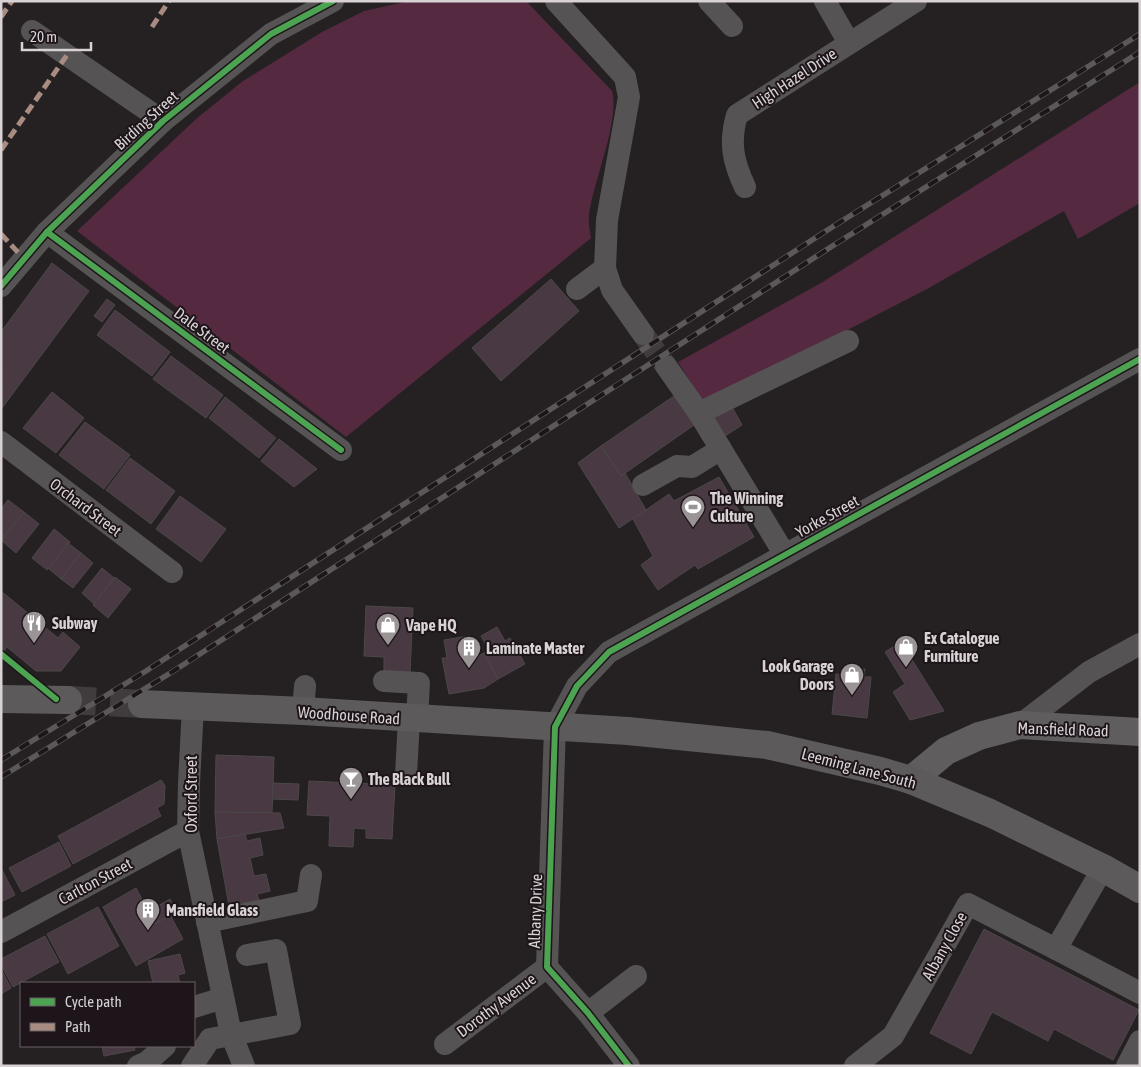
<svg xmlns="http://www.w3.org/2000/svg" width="1141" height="1067" font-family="'Asap Condensed',sans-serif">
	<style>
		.green { fill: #552a41 }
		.building { fill: #483942; stroke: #4c4849 }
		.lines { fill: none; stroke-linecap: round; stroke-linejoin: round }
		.minor-tunnel { stroke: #403b3d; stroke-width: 22; stroke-dasharray: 22 11; stroke-linecap: butt }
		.highway-tunnel { stroke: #403b3d; stroke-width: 28; stroke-dasharray: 28 14; stroke-linecap: butt }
		.minor { stroke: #555353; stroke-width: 22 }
		.major { stroke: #605d5e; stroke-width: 28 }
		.highway { stroke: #5c5a5b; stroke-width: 28 }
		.rail-casing { stroke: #5b5859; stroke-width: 5.5 }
		.rail { stroke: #1d1519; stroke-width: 4; stroke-dasharray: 11; stroke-linecap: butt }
		.quiet { stroke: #a88b81; stroke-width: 5; stroke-dasharray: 10 5; stroke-linecap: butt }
		.cycleway-casing { stroke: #1d1519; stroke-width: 9 }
		.cycleway { stroke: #4ca352; stroke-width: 6 }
		.labels { text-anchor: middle; stroke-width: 4; stroke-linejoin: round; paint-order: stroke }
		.street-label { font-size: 16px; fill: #d9d2d5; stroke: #1d1519 }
		.poi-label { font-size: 16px; font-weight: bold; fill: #d9d2d5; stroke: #1d1519; text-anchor: start }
	</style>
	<rect width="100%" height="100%" fill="#252022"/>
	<g class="green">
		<path d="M409 1H526L612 91C620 121 593 182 589 215 588 222 590 231 591 238L346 437 77 231 196 119 243 81 322 32 364 11Z"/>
		<path d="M1140 82V203L1078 239 1064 211 927 289 704 404 678 362 821 283Z"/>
	</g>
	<g class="building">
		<path d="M52 263 89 291 2 408 1 332Z"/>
		<path d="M551 279 579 311 501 381 472 348Z"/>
		<path d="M107 299 115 305 102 322 94 316Z"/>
		<path d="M115 310 170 352 152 376 97 335Z"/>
		<path d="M171 356 223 395 206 418 153 379Z"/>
		<path d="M52 392 84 418 56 453 23 428Z"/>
		<path d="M674 396 694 425 621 476 601 446Z"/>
		<path d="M225 397 276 438 259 458 209 418Z"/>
		<path d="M732 407 742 425 725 436 714 419Z"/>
		<path d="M85 422 130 455 104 489 59 455Z"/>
		<path d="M279 439 317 469 294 487 261 461Z"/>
		<path d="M601 446 621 476 625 473 646 510 619 528 578 463Z"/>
		<path d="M130 458 175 491 151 524 106 490Z"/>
		<path d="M719 477 754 537 698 569 695 565 658 590 641 565 653 556 633 519 669 494 674 501Z"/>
		<path d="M180 496 226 529 201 562 156 529Z"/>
		<path d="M8 500 24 512 1 540V509Z"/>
		<path d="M24 512 39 524 16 553 1 540Z"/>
		<path d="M54 529 70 542 47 570 32 558Z"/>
		<path d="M68 543 81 553 61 579 49 569Z"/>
		<path d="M81 553 93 563 73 588 61 579Z"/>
		<path d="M102 568 114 578 94 604 82 593Z"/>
		<path d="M115 577 131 589 108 618 93 605Z"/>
		<path d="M1 591 58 638 63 632 80 647 61 671H36L7 647 4 651 1 649Z"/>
		<path d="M366 606 413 608 410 673 384 672V657L364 656Z"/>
		<path d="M497 627 505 641 510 638 525 664 498 679 484 653 489 650 481 636Z"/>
		<path d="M469 636 472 653 477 652 478 656 484 653 498 679 484 688 449 694 442 658H447L444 640Z"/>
		<path d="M901 642 944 711 910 720 893 692 905 684 885 652Z"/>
		<path d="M847 668 865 669 864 677H871L867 718 832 714 836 674 846 675Z"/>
		<path d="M216 755 274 757 272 813 215 812Z"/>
		<path d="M161 780 165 786 164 804 157 808 161 816 73 864 58 836Z"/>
		<path d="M309 781 395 785 392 839 366 838V829L354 828 353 847 329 846 330 816 307 815Z"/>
		<path d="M273 783 299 784 298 800 272 799Z"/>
		<path d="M215 812 280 813 284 828 217 839Z"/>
		<path d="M245 834 247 841 260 838 263 855 250 858 254 876 266 874 270 891 257 894 259 900 229 906 217 839Z"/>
		<path d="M59 842 71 866 22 892 9 868Z"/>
		<path d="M1 868 15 895 1 902Z"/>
		<path d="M136 888 155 924 170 915 183 939 136 966 103 907Z"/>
		<path d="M170 899 178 915 172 918 170 915 155 924 149 911Z"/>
		<path d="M98 907 119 946 68 974 47 934Z"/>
		<path d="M984 929 1139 1010 1113 1060 1054 1029 1048 1041 992 1012 971 1054 930 1033Z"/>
		<path d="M45 936 59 962 13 987 1 965V959Z"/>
		<path d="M180 954 185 973 178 975 180 983H153L148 961Z"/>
		<path d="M1 969 11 988 1 994Z"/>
		<path d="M102 1046H134L135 1050 104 1056Z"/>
	</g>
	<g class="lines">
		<path class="minor-tunnel" d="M643 334 666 366"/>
		<path class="highway-tunnel" d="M68 700 142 704"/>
		<g class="minor">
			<path d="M556 1 625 77 629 97 607 220 605 268 612 290 643 334"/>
			<path d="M709 1 732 26"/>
			<path d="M825 1 849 43"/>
			<path d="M32 31 163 121"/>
			<path d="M745 187C733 162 729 142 737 115L916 1"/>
			<path d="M47 232 341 450"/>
			<path d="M1 286 47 232 163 121 271 34 333 1"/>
			<path d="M577 289 605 268"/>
			<path d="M666 366 699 413 785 555"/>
			<path d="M699 413 848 341"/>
			<path d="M1 442 172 572"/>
			<path d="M643 485 677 466 692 467 721 449"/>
			<path d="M384 681 419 683 417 719"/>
			<path d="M193 706 189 783 188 831 231 1034 244 1066"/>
			<path d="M303 711 305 686"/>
			<path d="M1020 725 1089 672 1140 644"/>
			<path d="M406 775 409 719"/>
			<path d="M207 922 307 901 311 875"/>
			<path d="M1 932 188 831"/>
			<path d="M1056 949 1103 868"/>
			<path d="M194 1007 223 998"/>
			<path d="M588 1013 636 976"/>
			<path d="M445 1044 547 967"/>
			<path d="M138 1066 147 1062 165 1046"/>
			<path d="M192 1066 210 1039 290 1024 276 950 247 955"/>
			<path d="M629 1066 588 1013 547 967 555 727 577 686 609 652 1140 359"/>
			<path d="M855 1066 893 1036 968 904 1056 949 1140 993"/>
			<path d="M1127 1066 1140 1041"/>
		</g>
		<path class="major" d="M911 780 946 751 979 736 1020 725 1140 732"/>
		<g class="highway">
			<path d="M1 699 68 700"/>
			<path d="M142 704 303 711 628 731 767 745 880 771 911 780 990 813 1103 868 1140 889"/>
		</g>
		<defs>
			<g id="rail">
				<path d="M1 760 146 671 826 231 1140 34"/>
				<path d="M1 777 172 672 834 245 1140 52"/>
			</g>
		</defs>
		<use href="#rail" class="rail-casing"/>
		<use href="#rail" class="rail"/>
		<g class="quiet">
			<path d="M1 17 12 1"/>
			<path d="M152 27 169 1"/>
			<path d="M1 150 67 55"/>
			<path d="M1 234 24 259"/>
		</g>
		<defs>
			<g id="cycleway">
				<path d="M47 232 341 450"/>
				<path d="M1 286 47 232 163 121 271 34 333 1"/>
				<path d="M1 654 56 699"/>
				<path d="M629 1066 588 1013 547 967 555 727 577 686 609 652 1140 359"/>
			</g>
		</defs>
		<use href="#cycleway" class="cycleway-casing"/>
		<use href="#cycleway" class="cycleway"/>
	</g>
	<defs>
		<symbol id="stadium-pin" viewBox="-11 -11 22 30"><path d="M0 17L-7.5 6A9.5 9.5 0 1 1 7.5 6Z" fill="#9a9496" stroke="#1d1519"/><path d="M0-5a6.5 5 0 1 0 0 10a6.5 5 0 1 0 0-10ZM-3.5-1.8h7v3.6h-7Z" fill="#fff"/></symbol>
		<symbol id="restaurant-pin" viewBox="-11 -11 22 30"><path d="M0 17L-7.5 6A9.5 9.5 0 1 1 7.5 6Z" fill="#9a9496" stroke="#1d1519"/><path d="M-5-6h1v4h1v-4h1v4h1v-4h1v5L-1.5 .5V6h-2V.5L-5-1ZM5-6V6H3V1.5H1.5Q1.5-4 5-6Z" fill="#fff"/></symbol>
		<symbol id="shop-pin" viewBox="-11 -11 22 30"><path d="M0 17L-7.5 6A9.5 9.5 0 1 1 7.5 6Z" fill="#9a9496" stroke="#1d1519"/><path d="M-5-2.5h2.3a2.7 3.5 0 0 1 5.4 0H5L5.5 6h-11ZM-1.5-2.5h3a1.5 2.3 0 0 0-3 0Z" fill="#fff"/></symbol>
		<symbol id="building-pin" viewBox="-11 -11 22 30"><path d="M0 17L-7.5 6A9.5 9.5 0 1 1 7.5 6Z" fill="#9a9496" stroke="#1d1519"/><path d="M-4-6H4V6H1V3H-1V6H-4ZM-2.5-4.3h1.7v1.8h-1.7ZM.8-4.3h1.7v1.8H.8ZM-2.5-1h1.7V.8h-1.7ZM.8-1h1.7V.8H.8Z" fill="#fff"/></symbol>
		<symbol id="bar-pin" viewBox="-11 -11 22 30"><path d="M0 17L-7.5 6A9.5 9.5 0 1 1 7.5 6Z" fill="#9a9496" stroke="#1d1519"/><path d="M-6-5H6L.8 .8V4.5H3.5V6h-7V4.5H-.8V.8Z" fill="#fff"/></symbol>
	</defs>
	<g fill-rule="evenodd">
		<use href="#stadium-pin" x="679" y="493" width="28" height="38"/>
		<use href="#restaurant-pin" x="20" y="609" width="28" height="38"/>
		<use href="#shop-pin" x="374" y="611" width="28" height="38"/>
		<use href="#shop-pin" x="892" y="633" width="28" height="38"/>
		<use href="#building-pin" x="455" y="634" width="28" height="38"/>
		<use href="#shop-pin" x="838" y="661" width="28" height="38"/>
		<use href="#bar-pin" x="337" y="765" width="28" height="38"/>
		<use href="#building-pin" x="134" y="896" width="28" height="38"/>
	</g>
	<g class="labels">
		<g class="street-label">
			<text transform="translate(794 78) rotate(-33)" y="6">High Hazel Drive</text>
			<text transform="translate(146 120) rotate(-42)" y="6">Birding Street</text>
			<text transform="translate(202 330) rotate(37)" y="6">Dale Street</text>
			<text transform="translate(86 507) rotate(37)" y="6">Orchard Street</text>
			<text transform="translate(827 516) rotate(-29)" y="6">Yorke Street</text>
			<text transform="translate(349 715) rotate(4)" y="6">Woodhouse Road</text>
			<text transform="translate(1063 729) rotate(2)" y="6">Mansfield Road</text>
			<text transform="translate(859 768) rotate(15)" y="6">Leeming Lane South</text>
			<text transform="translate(191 794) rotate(-90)" y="6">Oxford Street</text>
			<text transform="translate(95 881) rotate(-28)" y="6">Carlton Street</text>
			<text transform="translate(535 911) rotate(-88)" y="6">Albany Drive</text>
			<text transform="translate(944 946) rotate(-61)" y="6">Albany Close</text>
			<text transform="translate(496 1005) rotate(-37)" y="6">Dorothy Avenue</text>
		</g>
		<g class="poi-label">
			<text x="710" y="504">The Winning<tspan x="710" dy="18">Culture</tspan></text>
			<text x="52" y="629">Subway</text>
			<text x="406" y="631">Vape HQ</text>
			<text x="924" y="644">Ex Catalogue<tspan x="924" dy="18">Furniture</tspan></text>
			<text x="486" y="654">Laminate Master</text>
			<text x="834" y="672" text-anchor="end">Look Garage<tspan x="834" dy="18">Doors</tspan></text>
			<text x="368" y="785">The Black Bull</text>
			<text x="166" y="916">Mansfield Glass</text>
		</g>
	</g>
	<rect width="1141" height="1067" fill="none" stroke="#d9d2d5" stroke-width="5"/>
	<rect x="20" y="982" width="175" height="65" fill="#1d1519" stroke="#686164"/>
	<rect x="30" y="998" width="25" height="8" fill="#4ca352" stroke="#686164"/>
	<text x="65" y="1007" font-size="15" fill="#d9d2d5">Cycle path</text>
	<rect x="30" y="1023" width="25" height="8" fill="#a88b81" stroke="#686164"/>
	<text x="65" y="1032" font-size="15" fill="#d9d2d5">Path</text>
	<path d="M22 42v8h69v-8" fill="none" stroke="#d9d2d5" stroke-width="2.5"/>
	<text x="30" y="42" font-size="15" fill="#d9d2d5" stroke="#1d1519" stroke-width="4" paint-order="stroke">20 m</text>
</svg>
